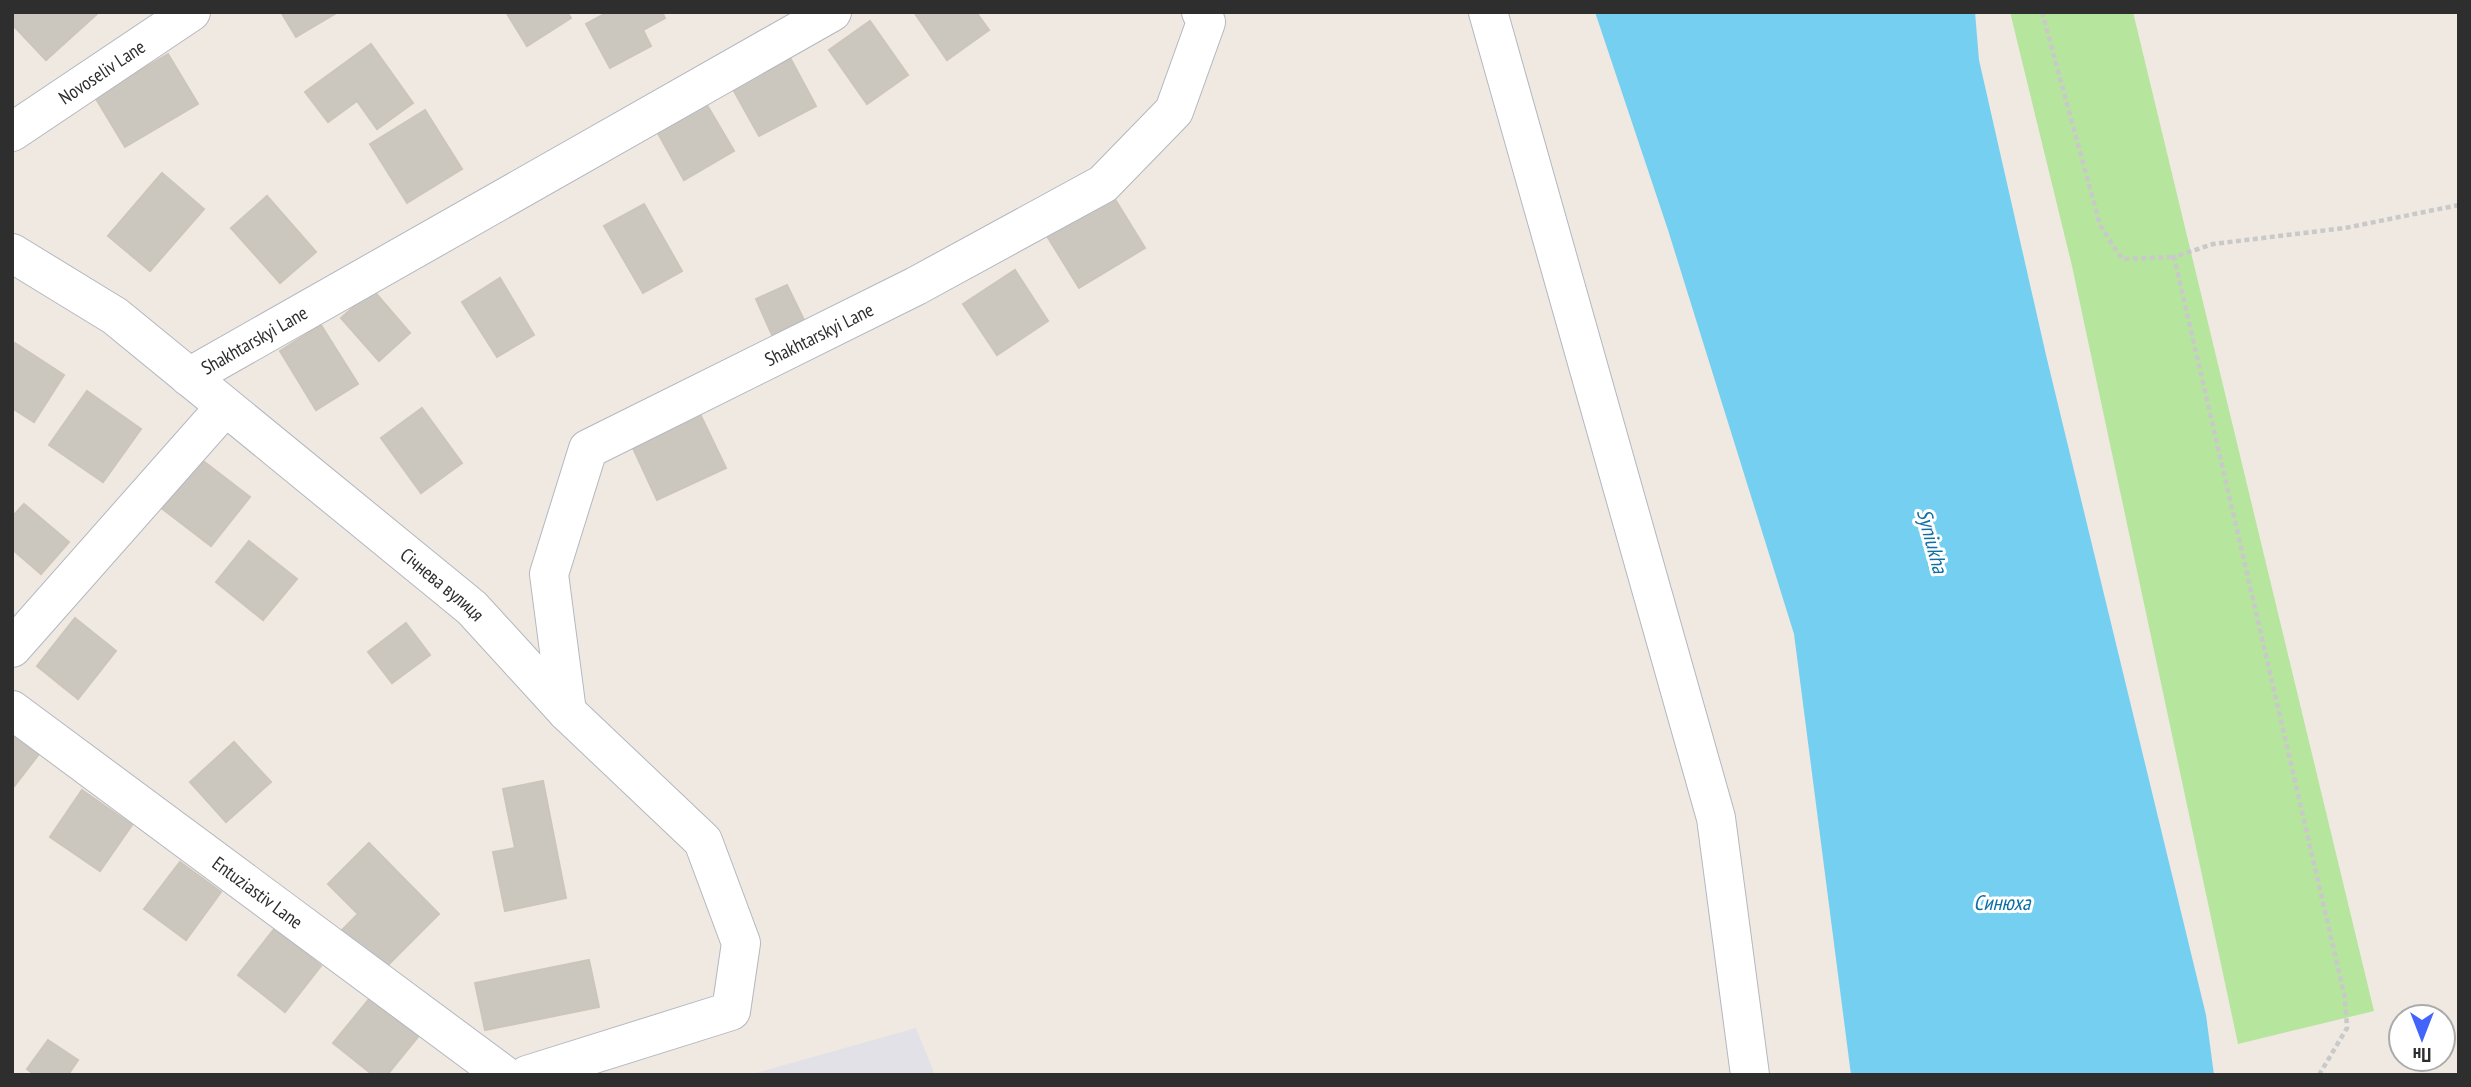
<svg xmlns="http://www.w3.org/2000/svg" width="2471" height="1087" font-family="'PT Sans Narrow',sans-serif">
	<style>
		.industrial { fill: #e3e1e8 }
		.green { fill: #b6e59e }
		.water { fill: #75cff0 }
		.building { fill: #cbc7bf; stroke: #cbc5ba; stroke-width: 2 }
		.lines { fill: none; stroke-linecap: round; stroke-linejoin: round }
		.minor-casing { stroke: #b4b7c1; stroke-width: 40 }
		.path { stroke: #c9c9c9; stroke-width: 4.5; stroke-dasharray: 5 3.5; stroke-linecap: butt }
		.minor { stroke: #fff; stroke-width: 38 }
		.labels { text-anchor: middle; stroke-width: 6; stroke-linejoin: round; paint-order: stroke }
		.street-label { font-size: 19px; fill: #2e2e2e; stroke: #fff }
		.water-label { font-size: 21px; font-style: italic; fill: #0d6fa3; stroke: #fff }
	</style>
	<rect width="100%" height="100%" fill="#efe9e1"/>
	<path class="industrial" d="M916 1028 935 1075H749Z"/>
	<path class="green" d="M2010 12H2133L2374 1011 2238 1044 2072 266Z"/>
	<path class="water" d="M1595 12H1975L1979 60 2046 355 2206 1015 2214 1075H1851L1794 634 1668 230Z"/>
	<g class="building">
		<path d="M12 12H97L98 13 46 60 12 24Z"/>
		<path d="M281 12H338L296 37Z"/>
		<path d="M506 12H567L571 18 527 46Z"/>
		<path d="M608 12H662L665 18 643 30 651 46 610 68 586 24Z"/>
		<path d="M914 12H976L989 30 947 60Z"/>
		<path d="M870 21 908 75 867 104 829 50Z"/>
		<path d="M371 44 413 103 377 129 357 101 328 122 305 92Z"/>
		<path d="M787 52 816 106 759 136 730 84Z"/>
		<path d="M168 54 198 104 125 147 95 97Z"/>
		<path d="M704 100 734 151 684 180 655 128Z"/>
		<path d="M425 110 462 169 407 203 370 144Z"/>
		<path d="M162 173 204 209 150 271 108 236Z"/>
		<path d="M267 196 316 252 280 283 231 228Z"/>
		<path d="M1113 196 1145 248 1079 288 1047 236Z"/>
		<path d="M644 204 682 271 643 293 604 226Z"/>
		<path d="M1015 270 1048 321 997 355 963 304Z"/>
		<path d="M500 278 534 335 497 357 462 302Z"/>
		<path d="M787 285 804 320 772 335 756 299Z"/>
		<path d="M373 290 410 333 379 361 341 318Z"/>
		<path d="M321 325 358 384 316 410 280 351Z"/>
		<path d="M15 343 64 375 34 422 12 408V347Z"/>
		<path d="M87 391 141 429 103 482 49 445Z"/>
		<path d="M422 408 462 463 421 493 381 438Z"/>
		<path d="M700 414 726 468 657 500 632 446Z"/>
		<path d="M198 457 250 497 211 546 160 507Z"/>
		<path d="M24 504 69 542 41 574 12 549V517Z"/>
		<path d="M249 541 297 579 263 620 216 582Z"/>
		<path d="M75 618 116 651 78 699 37 666Z"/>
		<path d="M406 623 430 655 392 683 368 652Z"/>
		<path d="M12 734 39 754 12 789Z"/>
		<path d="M234 742 271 782 226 822 190 782Z"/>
		<path d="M543 781 566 898 505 911 493 852 515 848 503 789Z"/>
		<path d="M82 790 132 825 100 871 50 837Z"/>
		<path d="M369 843 439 914 382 971 342 930 358 914 328 884Z"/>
		<path d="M180 862 221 892 186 940 144 909Z"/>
		<path d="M275 928 321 966 285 1012 238 975Z"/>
		<path d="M589 960 599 1007 485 1030 475 983Z"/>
		<path d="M370 998 418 1037 387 1075H373L333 1043Z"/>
		<path d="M48 1040 78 1060 68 1075H35L27 1069Z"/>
	</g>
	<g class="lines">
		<defs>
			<g id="minor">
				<path d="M1488 12 1716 818 1750 1075"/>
				<path id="s1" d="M12 132 191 12"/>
				<path id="s2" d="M12 253 115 316 472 608 567 712 703 841 741 943 731 1011 527 1075"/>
				<path id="s3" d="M189 377 832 12"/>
				<path d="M12 648 225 407"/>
				<path id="s4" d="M12 710 504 1075"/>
				<path id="s5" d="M567 712 549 574 588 449 916 286 1103 184 1174 111 1206 22 1201 12"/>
			</g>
		</defs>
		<use href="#minor" class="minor-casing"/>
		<g class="path">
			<path d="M2042 12 2100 225 2122 259 2174 257"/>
			<path d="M2319 1075 2347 1028 2345 998 2174 257 2213 244 2345 228 2459 205"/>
		</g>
		<use href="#minor" class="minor"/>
	</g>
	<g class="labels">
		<g class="street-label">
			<text dy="7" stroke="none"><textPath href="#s1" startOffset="108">Novoseliv Lane</textPath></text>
			<text dy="7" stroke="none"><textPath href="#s5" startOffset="528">Shakhtarskyi Lane</textPath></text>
			<text dy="7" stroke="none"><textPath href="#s3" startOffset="75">Shakhtarskyi Lane</textPath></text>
			<text dy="7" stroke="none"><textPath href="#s2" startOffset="544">Січнева вулиця</textPath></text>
			<text dy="7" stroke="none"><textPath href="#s4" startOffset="306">Entuziastiv Lane</textPath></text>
		</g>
		<g class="water-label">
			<text transform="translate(1932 541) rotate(75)" y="7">Syniukha</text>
			<text x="2002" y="910">Синюха</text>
		</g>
	</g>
	<rect width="2471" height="1087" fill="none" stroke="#2e2e2e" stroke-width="28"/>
	<g transform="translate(2422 1038) rotate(180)"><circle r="33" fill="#ffffff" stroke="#ababab" stroke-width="2"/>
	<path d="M0-5L12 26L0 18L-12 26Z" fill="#4264fb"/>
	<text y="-10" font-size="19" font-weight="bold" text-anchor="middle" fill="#2e2e2e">Пн</text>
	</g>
</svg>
